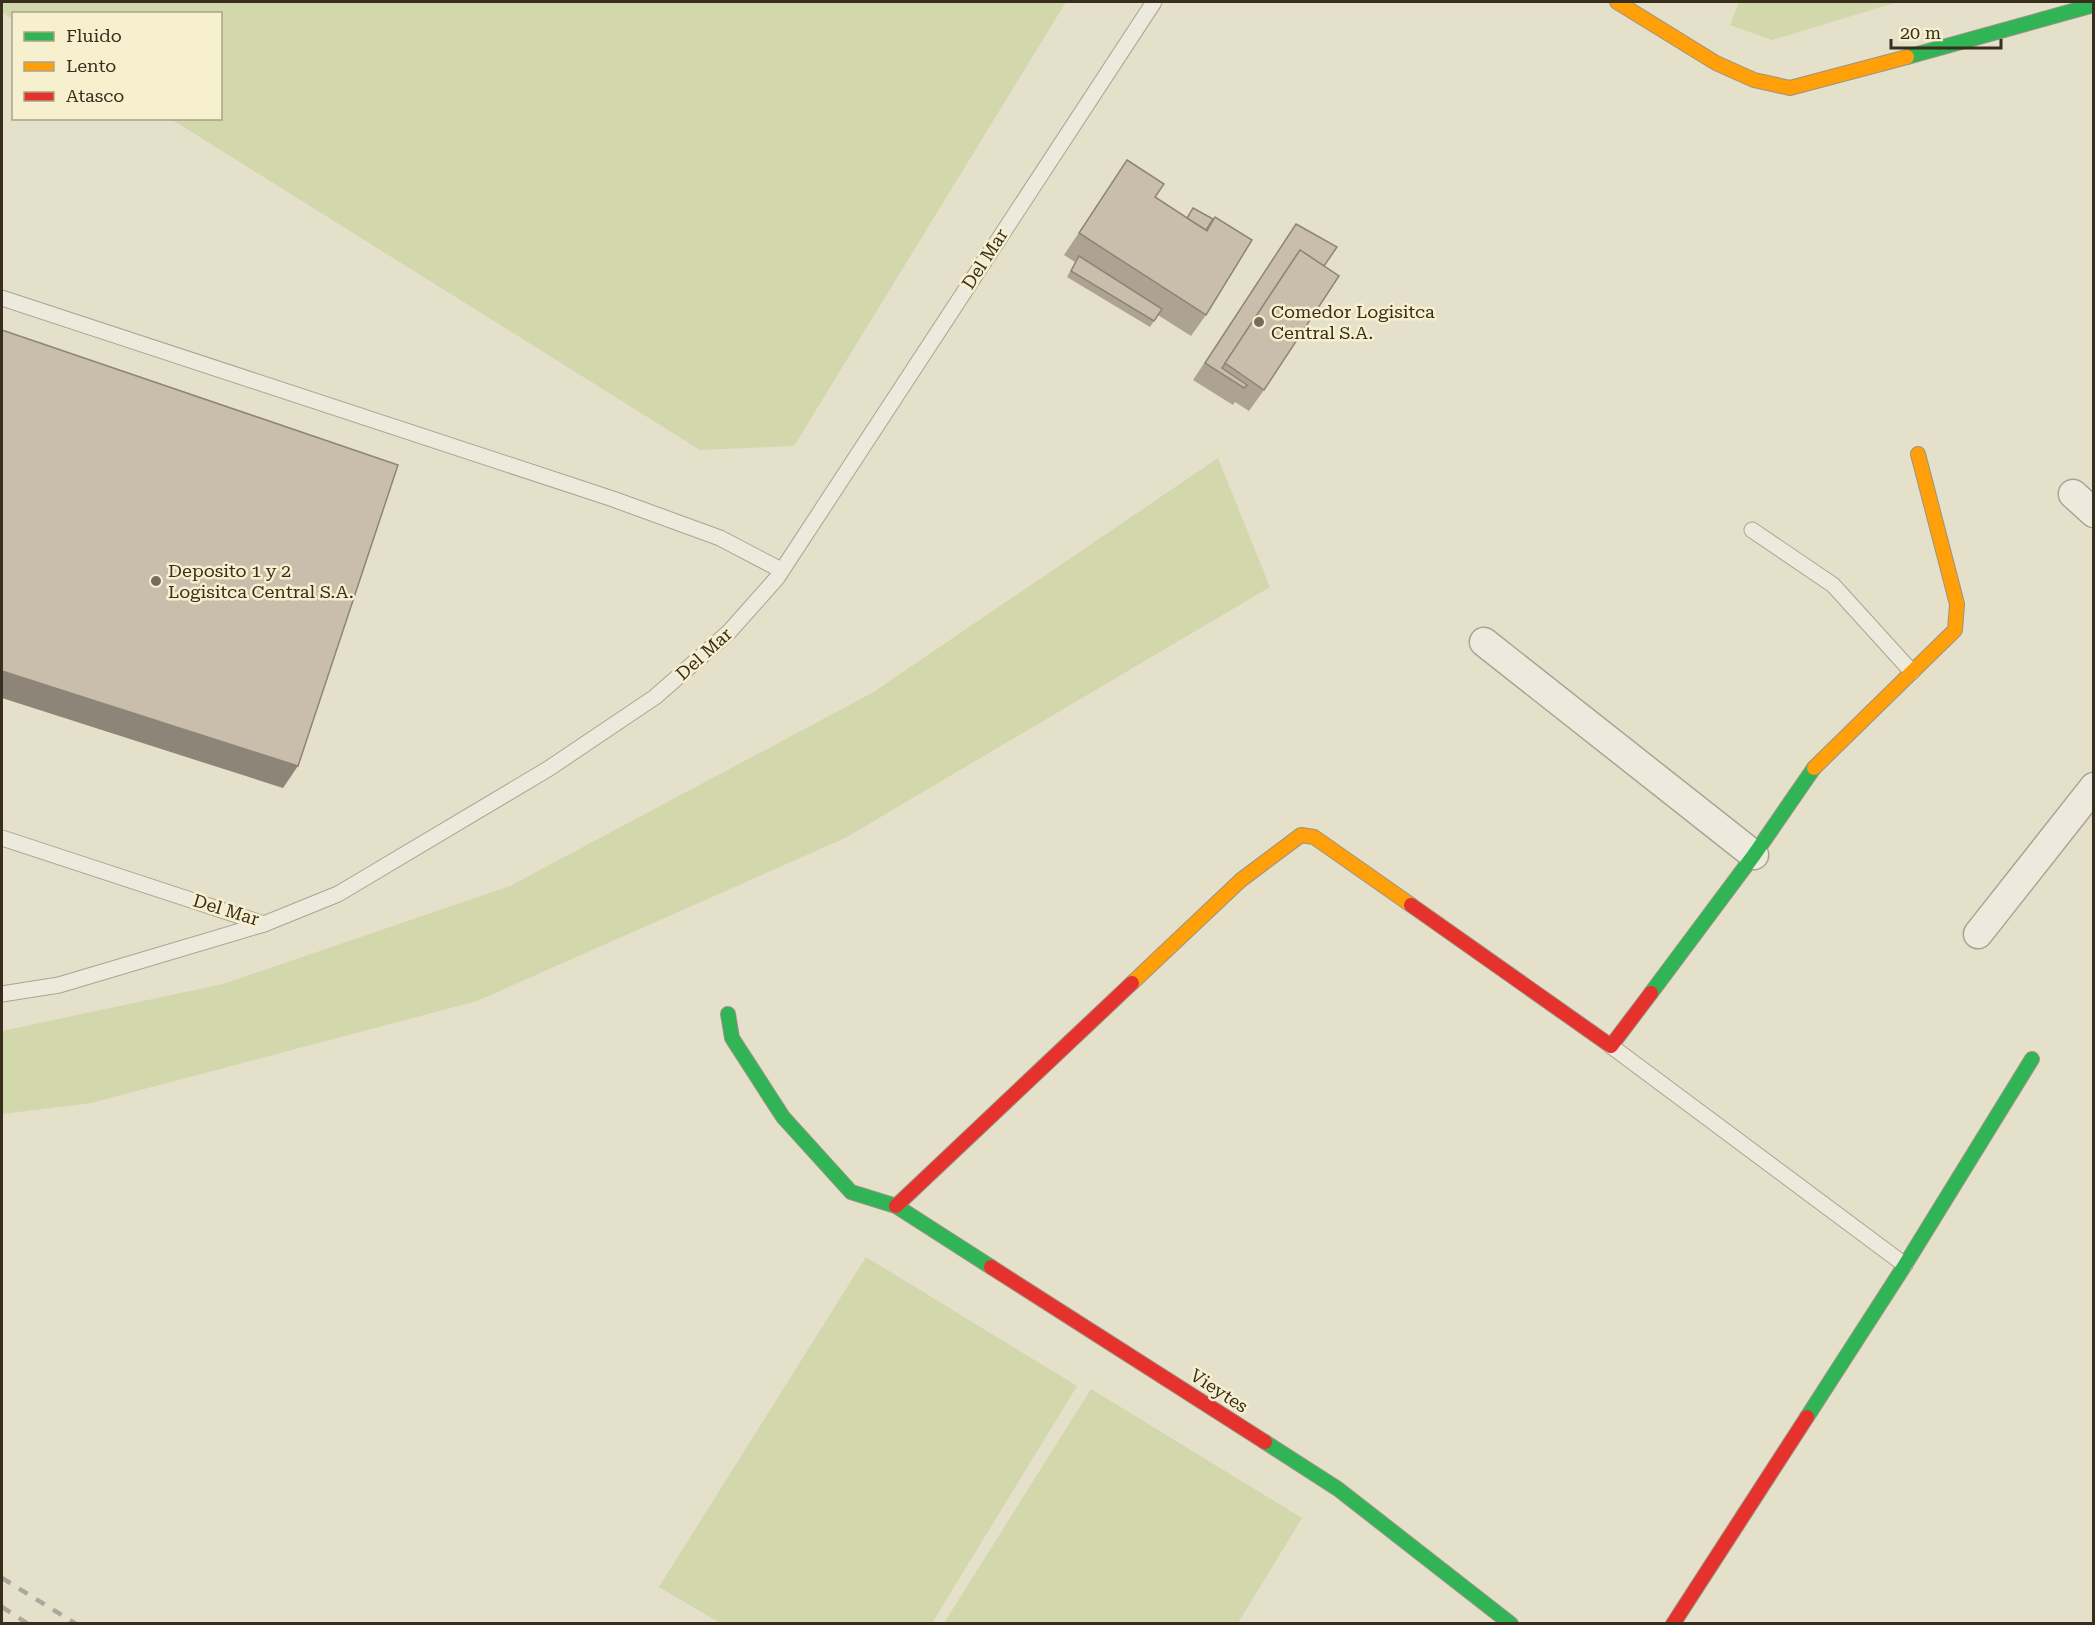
<svg xmlns="http://www.w3.org/2000/svg" width="2095" height="1625" font-family="'Roboto Serif',serif">
	<style>
		.green { fill: #d2d7ac }
		.lines { fill: none; stroke-linecap: round; stroke-linejoin: round }
		.lane-casing { stroke: #aaa494; stroke-width: 17 }
		.street-casing { stroke: #aaa494; stroke-width: 31 }
		.fast-casing { stroke: #9a9484; stroke-width: 16 }
		.slow-casing { stroke: #9a9484; stroke-width: 16 }
		.jam-casing { stroke: #9a9484; stroke-width: 16 }
		.lane { stroke: #ede9dd; stroke-width: 15 }
		.street { stroke: #ede9dd; stroke-width: 28 }
		.fast { stroke: #30b455; stroke-width: 14 }
		.slow { stroke: #ff9f0a; stroke-width: 14 }
		.jam { stroke: #e5322d; stroke-width: 14 }
		.rail { stroke: #aca89d; stroke-width: 4.5; stroke-dasharray: 10 10; stroke-linecap: butt }
		.wall { fill: #ada393 }
		.shaded-wall { fill: #8d8578 }
		.building { fill: #c9beab; stroke: #8d8578; stroke-width: 1.5 }
		.poi-dot { fill: #756c59; stroke: #f7f0cf; stroke-width: 2 }
		.labels { text-anchor: middle; stroke-width: 5; stroke-linejoin: round; paint-order: stroke }
		.street-label { font-size: 18px; fill: #392d1c; stroke: #f7f0cf }
		.poi-label { font-size: 18px; fill: #392d1c; stroke: #f7f0cf; text-anchor: start }
	</style>
	<rect width="100%" height="100%" fill="#e5e0ca"/>
	<g class="green">
		<path d="M2 2H1066L794 446 700 450 171 119 220 118V14H14L13 20 2 12Z"/>
		<path d="M1739 2H1898L1772 40 1730 25Z"/>
		<path d="M1218 458 1270 587 845 838 477 1001 91 1103 2 1114V1031L223 984 510 886 872 693Z"/>
		<path d="M866 1257 1077 1386 932 1623H720L659 1587Z"/>
		<path d="M1091 1389 1302 1518 1238 1623H944Z"/>
	</g>
	<g class="lines">
		<defs>
			<g id="lane">
				<path d="M2 298 613 499 720 538 781 570"/>
				<path d="M1752 530 1833 585 1912 672"/>
				<path d="M2 838 264 924 338 894 548 769 655 697 729 632 777 578 1154 2"/>
				<path d="M2 994 59 985 264 924"/>
				<path d="M1611 1046 1905 1265"/>
			</g>
			<g id="street">
				<path d="M2073 494 2094 513"/>
				<path d="M1484 642 1754 855"/>
				<path d="M1978 934 2094 787"/>
			</g>
			<g id="fast">
				<path d="M1907 57 2094 5"/>
				<path d="M1651 993 1754 855 1814 768"/>
				<path d="M728 1014 732 1038 783 1117 851 1192 896 1206 991 1267"/>
				<path d="M1807 1417 1905 1265 2032 1059"/>
				<path d="M1265 1442 1338 1489 1511 1624"/>
			</g>
			<g id="slow">
				<path d="M1617 2 1716 63 1754 80 1790 88 1907 57"/>
				<path d="M1814 768 1955 630 1957 604 1918 454"/>
				<path d="M1132 983 1241 880 1301 835 1314 837 1411 905"/>
			</g>
			<g id="jam">
				<path d="M1411 905 1611 1046 1651 993"/>
				<path d="M896 1206 1132 983"/>
				<path d="M991 1267 1265 1442"/>
				<path d="M1673 1624 1807 1417"/>
			</g>
		</defs>
		<use href="#lane" class="lane-casing"/>
		<use href="#street" class="street-casing"/>
		<use href="#fast" class="fast-casing"/>
		<use href="#slow" class="slow-casing"/>
		<use href="#jam" class="jam-casing"/>
		<use href="#lane" class="lane"/>
		<use href="#street" class="street"/>
		<use href="#fast" class="fast"/>
		<use href="#slow" class="slow"/>
		<use href="#jam" class="jam"/>
		<g class="rail">
			<path d="M2 1578 76 1624"/>
			<path d="M2 1607 28 1624"/>
		</g>
	</g>
	<g class="wall">
		<path d="M1127 160 1155 197 1187 218 1213 219 1206 315 1191 336 1158 315 1150 327 1067 277 1075 262 1064 255Z"/>
		<path d="M1296 224 1324 266 1264 390 1249 411 1235 402 1233 405 1193 380Z"/>
	</g>
	<path class="shaded-wall" d="M2 671 298 766 283 788 2 698Z"/>
	<g class="building">
		<path d="M1127 160 1164 184 1155 197 1207 231 1215 217 1252 240 1206 315 1079 233Z"/>
		<path d="M1193 208 1213 219 1206 230 1187 218Z"/>
		<path d="M1296 224 1337 247 1324 266 1300 250 1222 368 1247 385 1244 388 1205 363Z"/>
		<path d="M1300 250 1339 276 1264 390 1225 363Z"/>
		<path d="M1079 256 1162 309 1154 321 1071 271Z"/>
		<path d="M2 330 398 465 298 766 2 671Z"/>
	</g>
	<g class="poi-dot">
		<circle cx="1259" cy="322" r="6"/>
		<circle cx="156" cy="581" r="6"/>
	</g>
	<g class="labels">
		<g class="street-label">
			<text transform="translate(985 259) rotate(-57)" y="6">Del Mar</text>
			<text transform="translate(704 654) rotate(-42)" y="6">Del Mar</text>
			<text transform="translate(226 910) rotate(17)" y="6">Del Mar</text>
			<text transform="translate(1219 1391) rotate(33)" y="6">Vieytes</text>
		</g>
		<g class="poi-label">
			<text x="1271" y="318">Comedor Logisitca<tspan x="1271" dy="21">Central S.A.</tspan></text>
			<text x="168" y="577">Deposito 1 y 2<tspan x="168" dy="21">Logisitca Central S.A.</tspan></text>
		</g>
	</g>
	<rect width="2095" height="1625" fill="none" stroke="#392d1c" stroke-width="6"/>
	<rect x="12" y="12" width="210" height="108" fill="#f7f0cf" stroke="#aba287" stroke-width="1.5"/>
	<rect x="24" y="32" width="30" height="9" fill="#30b455" stroke="#aba287" stroke-width="1.5"/>
	<text x="66" y="42" font-size="18" fill="#392d1c">Fluido</text>
	<rect x="24" y="62" width="30" height="9" fill="#ff9f0a" stroke="#aba287" stroke-width="1.5"/>
	<text x="66" y="72" font-size="18" fill="#392d1c">Lento</text>
	<rect x="24" y="92" width="30" height="9" fill="#e5322d" stroke="#aba287" stroke-width="1.5"/>
	<text x="66" y="102" font-size="18" fill="#392d1c">Atasco</text>
	<path d="M1891 39v9h110v-9" fill="none" stroke="#392d1c" stroke-width="3"/>
	<text x="1900" y="39" font-size="18" fill="#392d1c" stroke="#f7f0cf" stroke-width="4.5" paint-order="stroke">20 m</text>
</svg>
